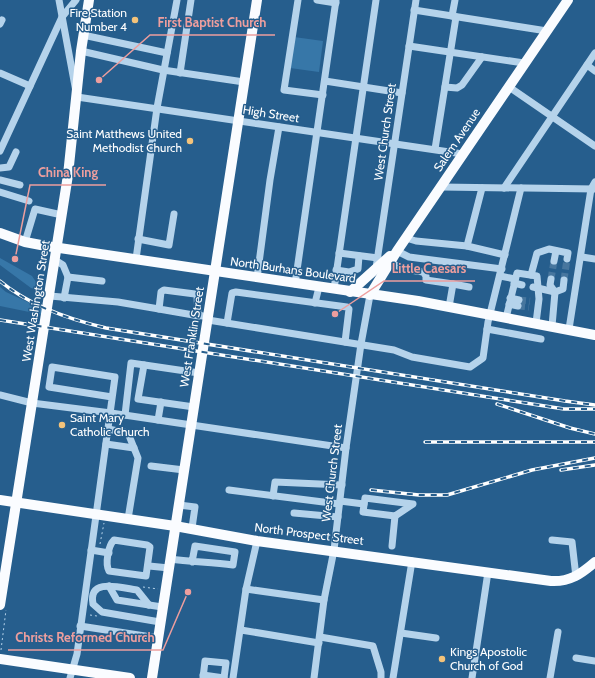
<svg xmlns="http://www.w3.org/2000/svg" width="595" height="678" font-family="Cabin,sans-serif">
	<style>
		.green { fill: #3777a8 }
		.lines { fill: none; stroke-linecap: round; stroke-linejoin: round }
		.minor-tunnel { stroke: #47769e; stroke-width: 7; stroke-dasharray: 7 3.5; stroke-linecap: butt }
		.path { stroke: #b5d3eb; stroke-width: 1; stroke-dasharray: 2 3; stroke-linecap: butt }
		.minor { stroke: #b5d3eb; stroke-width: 7 }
		.major { stroke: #fafcff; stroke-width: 10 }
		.rail-casing { stroke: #fff; stroke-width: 3.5 }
		.rail { stroke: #265e8d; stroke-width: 2; stroke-dasharray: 6; stroke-linecap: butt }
		.poi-dot { fill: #f4c37a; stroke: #265e8d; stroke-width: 1.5 }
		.labels { text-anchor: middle; stroke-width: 3; stroke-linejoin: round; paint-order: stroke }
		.poi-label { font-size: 12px; fill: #fff; stroke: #265e8d; text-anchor: end }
		.street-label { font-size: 12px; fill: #fff; stroke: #265e8d }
		.leader { fill: none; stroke: #ed9e9e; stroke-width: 1.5 }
		.callout-dot { fill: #ed9e9e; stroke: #265e8d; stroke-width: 1.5 }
		.callout-label { font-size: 13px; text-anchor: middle; font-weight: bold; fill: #ed9e9e; stroke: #265e8d; stroke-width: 3; stroke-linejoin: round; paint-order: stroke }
	</style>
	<rect width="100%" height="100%" fill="#265e8d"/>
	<g class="green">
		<path d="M294 37 323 41 319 72 290 68Z"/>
		<path d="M0 258 32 276 42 291 31 288 0 265Z"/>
		<path d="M0 287 6 292 45 310 44 315 0 306Z"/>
	</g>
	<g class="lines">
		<g class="minor-tunnel">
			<path d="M551 279 554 261"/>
			<path d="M564 280 567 259"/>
			<path d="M519 300 530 301"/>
			<path d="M518 306 529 307"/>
		</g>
		<g class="path">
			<path d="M100 544 104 523"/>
			<path d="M143 587 158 589"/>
			<path d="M90 615 97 616"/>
			<path d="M1 650 6 610"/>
		</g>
		<g class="minor">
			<path d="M59 0 77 97 463 154"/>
			<path d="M298 0 284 90 323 95"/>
			<path d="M317 0 336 3"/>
			<path d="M414 10 547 31"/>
			<path d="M452 16 455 0"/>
			<path d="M0 24 2 20"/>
			<path d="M83 35 167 53"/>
			<path d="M409 46 524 63"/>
			<path d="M81 51 163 70 244 82"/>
			<path d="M587 65 595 71"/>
			<path d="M0 73 30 86"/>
			<path d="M180 73 191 0"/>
			<path d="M325 81 402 93"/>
			<path d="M445 87 457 88 462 85 482 57"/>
			<path d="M509 87 595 146"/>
			<path d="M435 149 456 17"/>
			<path d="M0 151 62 17 76 0"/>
			<path d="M0 168 9 167 16 152"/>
			<path d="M0 180 20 185"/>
			<path d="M441 187 595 189"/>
			<path d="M482 188 467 246 505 255"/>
			<path d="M504 188 595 53"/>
			<path d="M0 192 29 201"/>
			<path d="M406 238 416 241 467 246"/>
			<path d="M138 239 169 245 174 214"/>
			<path d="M25 242 35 209 62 215"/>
			<path d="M397 251 409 257 502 269"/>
			<path d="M339 253 378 258"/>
			<path d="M582 257 595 259"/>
			<path d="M136 259 157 108 177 0"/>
			<path d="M55 260 63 265 68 277"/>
			<path d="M554 261 556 251"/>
			<path d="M390 262 403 269 423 272 426 276V280L453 284 449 307"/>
			<path d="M376 268 416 0"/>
			<path d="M336 270 349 272 358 269 359 256"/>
			<path d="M531 275 537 253 549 249 568 253 567 259"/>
			<path d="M500 276 515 279"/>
			<path d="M257 278 270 180 279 127"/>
			<path d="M551 279 550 285 555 292 552 326"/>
			<path d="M514 283 522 285"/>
			<path d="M295 284 336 0"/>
			<path d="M453 284 469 287"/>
			<path d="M533 287 555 292 563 289 564 280"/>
			<path d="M334 289 376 0"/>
			<path d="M50 296 118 302 159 309"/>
			<path d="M64 298 68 277 102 281"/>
			<path d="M510 298 519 300"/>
			<path d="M315 303 319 287"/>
			<path d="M509 304 518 306"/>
			<path d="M199 316 159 309 161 292 164 290 195 294 197 296 198 315 208 317"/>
			<path d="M506 318 517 273 537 276 539 299 536 323"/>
			<path d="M208 320 394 350 412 357 470 367 483 358 488 322 521 188"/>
			<path d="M227 323 232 293 236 292 347 307 349 309 345 342"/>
			<path d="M487 329 541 339"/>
			<path d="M569 329 591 189 595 182"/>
			<path d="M144 365 138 399 194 407"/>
			<path d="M0 395 32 403 111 413 346 448"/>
			<path d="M125 415 131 363 199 373"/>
			<path d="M158 420 161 402"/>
			<path d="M108 429 128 433 138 458 128 519"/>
			<path d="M106 444 134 448"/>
			<path d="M151 466 184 470"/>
			<path d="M229 490 339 504"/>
			<path d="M273 496 275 482 342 485"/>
			<path d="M365 498 413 504 395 516 363 512Z"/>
			<path d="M340 501 364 504"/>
			<path d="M179 505 195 507 192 528"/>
			<path d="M294 513 338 517"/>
			<path d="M114 540 147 545 150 547 146 576 109 571C105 564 108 546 114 540Z"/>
			<path d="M552 540 572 542 576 577"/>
			<path d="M392 546 395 516"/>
			<path d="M91 550 109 553"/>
			<path d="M170 559C191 562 212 562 233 565L235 552 195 546 192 562"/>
			<path d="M149 566 169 568"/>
			<path d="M109 586 117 600 162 607"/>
			<path d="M246 589 324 600"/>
			<path d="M149 605 137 590C121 588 88 577 93 604L102 612 160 622"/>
			<path d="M80 626 158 638"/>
			<path d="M241 630 319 643"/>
			<path d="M401 633 436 638"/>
			<path d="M320 637 373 646 381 672V678"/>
			<path d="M576 658 595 661"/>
			<path d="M203 675 224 678"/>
			<path d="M70 678 77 654 115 377 52 367 49 387 112 397"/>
			<path d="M203 678 205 661 226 663 224 678"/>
			<path d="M233 678 246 589 257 541"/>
			<path d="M314 678 324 600 334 550 346 448 361 344 370 295"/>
			<path d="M393 678 412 561"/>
			<path d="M472 678 488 572"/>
			<path d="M550 678 558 632"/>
		</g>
		<g class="major">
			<path d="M0 233 25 242 46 246 418 301 595 335"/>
			<path d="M350 292 390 256"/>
			<path d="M370 295 397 251 568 0"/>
			<path d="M0 500 175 526 257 541 551 581C570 582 581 574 595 562"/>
			<path d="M0 605 68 175 81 51 89 0"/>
			<path d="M0 659 130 678"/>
			<path d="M152 678 257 0"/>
		</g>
		<defs>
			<g id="rail">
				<path d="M0 281C30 306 68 319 106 328L565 401 595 405"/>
				<path d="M0 320 564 409H595"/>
				<path d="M497 404 570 428 595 434"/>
				<path d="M425 442H595"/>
				<path d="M561 470 595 465"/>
				<path d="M371 490 419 495H447L532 470 595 458"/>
			</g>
		</defs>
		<use href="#rail" class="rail-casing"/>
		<use href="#rail" class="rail"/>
	</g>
	<g class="poi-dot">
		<circle cx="135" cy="20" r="4"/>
		<circle cx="190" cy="141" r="4"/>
		<circle cx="62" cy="425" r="4"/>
		<circle cx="442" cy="659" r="4"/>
	</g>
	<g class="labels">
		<g class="poi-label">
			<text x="127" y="17">Fire Station<tspan x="127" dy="14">Number 4</tspan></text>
			<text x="182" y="138">Saint Matthews United<tspan x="182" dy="14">Methodist Church</tspan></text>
			<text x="70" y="422" text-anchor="start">Saint Mary<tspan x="70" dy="14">Catholic Church</tspan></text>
			<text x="450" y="656" text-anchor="start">Kings Apostolic<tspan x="450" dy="14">Church of God</tspan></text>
		</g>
		<g class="street-label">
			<text transform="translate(271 114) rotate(9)" y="4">High Street</text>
			<text transform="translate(385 132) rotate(-82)" y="4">West Church Street</text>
			<text transform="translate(457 140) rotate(-56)" y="4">Salem Avenue</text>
			<text transform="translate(293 270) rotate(8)" y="4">North Burhans Boulevard</text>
			<text transform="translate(36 301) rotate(-81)" y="4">West Washington Street</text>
			<text transform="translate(192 337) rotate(-81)" y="4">West Franklin Street</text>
			<text transform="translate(332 473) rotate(-83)" y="4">West Church Street</text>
			<text transform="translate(309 534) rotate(7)" y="4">North Prospect Street</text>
		</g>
	</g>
	<path class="leader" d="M99 80L150 35H275M15 259L30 185H106M335 314L384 281H475M188 592L163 650H8"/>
	<g class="callout-dot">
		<circle cx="99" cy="80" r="4"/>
		<circle cx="15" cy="259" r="4"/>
		<circle cx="335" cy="314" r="4"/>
		<circle cx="188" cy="592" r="4"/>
	</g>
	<g class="callout-label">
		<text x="212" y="27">First Baptist Church</text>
		<text x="68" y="177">China King</text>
		<text x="429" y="273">Little Caesars</text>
		<text x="85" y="642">Christs Reformed Church</text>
	</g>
</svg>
